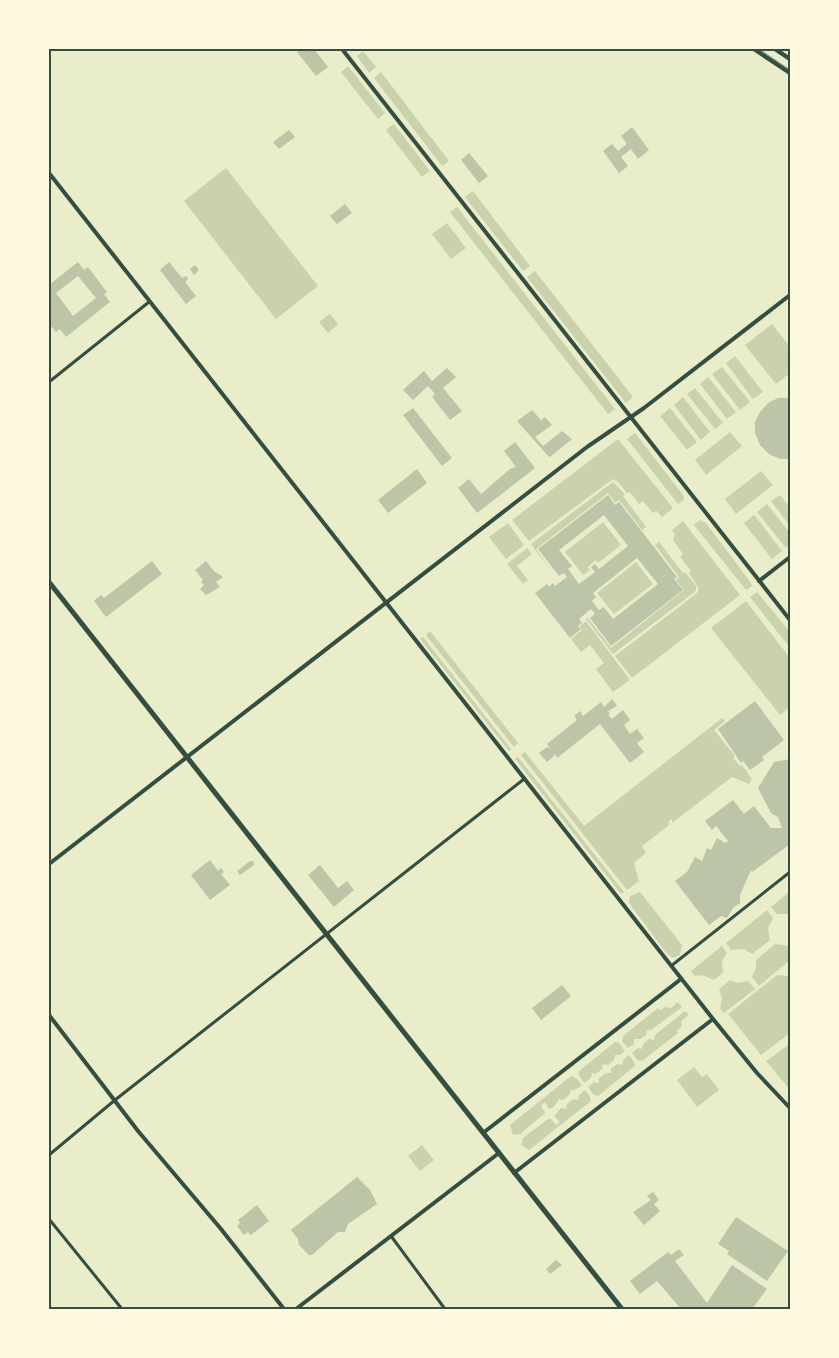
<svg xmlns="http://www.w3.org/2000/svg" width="839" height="1358" viewBox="0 0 839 1358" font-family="'Source Sans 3',sans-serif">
	<rect width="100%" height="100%" fill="#e9edc9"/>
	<path fill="#cad2ad" d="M363,51L376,67L369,73L357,56Z
		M348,66L385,113L378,119L341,72Z
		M381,72L449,161L442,166L374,78Z
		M394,124L430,171L422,177L386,130Z
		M226,168L318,286L276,319L184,201Z
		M473,191L530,266L523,271L465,197Z
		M457,207L615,409L608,414L450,212Z
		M447,223L466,248L451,259L432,234Z
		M535,271L633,397L626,403L527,277Z
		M330,314L338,324L328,333L319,322Z
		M772,324L790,347V373L776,384L745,345Z
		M735,356L763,392L753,399L726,363Z
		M722,367L750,402L740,410L712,374Z
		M708,377L736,412L727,419L700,384Z
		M695,388L723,423L715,429L687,394Z
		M683,397L710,432L701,440L674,405Z
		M670,408L697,442L687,450L660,416Z
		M730,432L742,446L706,475L695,460Z
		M635,433L683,495L684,500L678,504L627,439Z
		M618,439L673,508L662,517L657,511L653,513L643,501L639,504L630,492L627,493L618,482L613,479L529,541L512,520Z
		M761,471L773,485L736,514L725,499Z
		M613,482L625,494L623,496L646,527L642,530L619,500L615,503L608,493L536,549L555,576L531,544Z
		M780,495L790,508V526L771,501Z
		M767,504L790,533V545L786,548L757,512Z
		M754,515L782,551L772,559L744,523Z
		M700,520L706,523L751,583L752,586L746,590L694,525Z
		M683,521L740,595L632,678L615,656L697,593L699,589L689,573L691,571L680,557L683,554L673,540L675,535L672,530Z
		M603,522L621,545L598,563L596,560L588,567L590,570L583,575L565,552Z
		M508,523L524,545L506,559L489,537Z
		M659,542L683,573L685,572L696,586V591L613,654L586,619L588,618L611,648L684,590L676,580L679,577L655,545Z
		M527,548L532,554L517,566L528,580L523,584L507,564Z
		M636,562L653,584L614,614L597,593Z
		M757,592L790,632V648L750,597Z
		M746,601L790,658V707L780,715L711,628Z
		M586,621L630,680L613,692L596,669L604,663L590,645L581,652L571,639L582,630L580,626Z
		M430,631L518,743L514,747L426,635Z
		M423,637L511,749L509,751L420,639Z
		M722,718L725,721L714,730L735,756L733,758L740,766L742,765L752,779L749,784L732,777L672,823V819L669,821L668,826L642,846L646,853L634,863L639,881L627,890L521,755L525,752L584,826Z
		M518,757L624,892L621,894L515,759Z
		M790,891V914H777L771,907Z
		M640,892L682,945L680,955L673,958L667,954L629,903L630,896Z
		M767,910L773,918L768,928L770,940L752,954L744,949L731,950L726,943Z
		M775,944L790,946V960L759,986L752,977L756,968V960Z
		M722,946L727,953L722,961L723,973L714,980L702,975L695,976L691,971Z
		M777,975L790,976V1033L761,1055L728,1014Z
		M730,980L737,983L748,981L755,989L724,1013L720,1008L722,998L719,989Z
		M678,1002L682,1007L651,1030H647L646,1035L640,1039H634V1044L628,1048L622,1041L623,1036L658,1008L660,1010L665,1007L671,1008Z
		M685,1011L689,1015L681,1021L682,1026L677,1031L678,1033L642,1061L637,1060L632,1053L638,1048L642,1049L643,1044L649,1039L654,1040L655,1035Z
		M615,1042L619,1043L625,1051L620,1055H615L614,1060L608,1065L603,1064L602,1069L596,1074L592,1073L591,1078L584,1083L579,1075V1071Z
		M790,1044V1090L766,1061Z
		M629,1055L634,1062L635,1066L598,1096L593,1094L588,1087L594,1082L599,1083V1078L606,1073H611V1069L617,1064L622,1065L623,1060Z
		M694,1067L702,1077L707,1074L719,1090L697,1107L677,1080Z
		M571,1076L576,1078L582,1085L575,1090H571L570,1094L563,1100L559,1099C555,1104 556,1107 549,1109L545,1102L541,1106L545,1112L544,1114L520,1134L513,1135L510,1125Z
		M585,1090L590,1097L591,1101L529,1150L521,1145L523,1138L548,1119H551L556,1125L560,1122L554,1116L561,1108L566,1109L567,1104L573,1099L578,1100L579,1095Z
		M422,1145L434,1160L420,1171L408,1156Z"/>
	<path fill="#bcc5a7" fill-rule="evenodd" d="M302,49H314L328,67L316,76L297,52Z
		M632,127L649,150L638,159L631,149L621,157L628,166L619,173L603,151L612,144L618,151L627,144L621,136Z
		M289,130L295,137L279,149L273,142Z
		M469,153L488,176L479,183L461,160Z
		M345,204L352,213L337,224L330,216Z
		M78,262L84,270L88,267L107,292L104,294L110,302L66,337L60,329L56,332L49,324V285ZM78,276L96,298L73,316L56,293Z
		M169,262L182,278L186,276L188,279L185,282L196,296L186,304L160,270Z
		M195,265L199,270L194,275L190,269Z
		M447,368L456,377L443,388L462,411L450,420L432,397L435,394L428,386L413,400L403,390L424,371L432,381Z
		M778,398H790V459H780L769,454L760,445L755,433V422L760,412L768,403Z
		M413,408L452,458L442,466L403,415Z
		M532,410L541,420L545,417L552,425L535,437L543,446L562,431L572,439L551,456L549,457L517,421Z
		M515,442L535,468L477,513L458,488L469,479L481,494L510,469L516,467L504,451Z
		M417,469L427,483L388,513L378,500Z
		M608,495L615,505L619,502L647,538L677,577L674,579L683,590L611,646L590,618L595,614L591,609L579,619L582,623L578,626L581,629L570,638L535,593L547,584L549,587L553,583L555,586L567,577L564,573L559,576L538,549ZM604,515L628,546L599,569L595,564L591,567L595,572L579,584L568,569L572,566L559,550ZM637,558L658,584L613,619L604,607L599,610L592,601L596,597L593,593Z
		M152,561L162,574L106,617L94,601L101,595L104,598Z
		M206,561L214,571L223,577L216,582L220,587L206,595L200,589L204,585L201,582L203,580L195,570Z
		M612,699L617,706L608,711L610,714L608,715L612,719L623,710L630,720L624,725L630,734L637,729L644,738L637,743L644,752L630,763L600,724L557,758L554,753V756L547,762L539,753L547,747L550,748L547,744L577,720L574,716L580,711L583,716L601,702L604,707Z
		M755,701L784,740L762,757L764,760L750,770L743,761L741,763L718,729Z
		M790,759V844L752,872L751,870L740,895V903L733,908L727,918L721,916L709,925L675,881L687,872L695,857L702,861L707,848L711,850L717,838L725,843L728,841L716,826L712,830L705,821L733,800L744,814L754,806L771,828H782L778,817L771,813L758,788L774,762Z
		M210,860L218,871L221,868L224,872L221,874L230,885L210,900L191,875Z
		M250,861H254V865L240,875L237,871Z
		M320,865L338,888L347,881L354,890L334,907L308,875Z
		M562,985L571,996L541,1020L532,1008Z
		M357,1177L370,1190L377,1204L348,1224L345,1232H338L312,1255H309L299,1245L298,1239L291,1230Z
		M653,1192L659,1200L654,1204L660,1211L644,1225L633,1212L651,1200L647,1196Z
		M257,1205L269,1221L251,1235L248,1232L244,1235L237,1226L240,1223L238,1220Z
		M736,1217L788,1251L767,1281L727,1254L729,1251L718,1244Z
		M679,1249L684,1255L675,1261L707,1303L732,1265L767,1289L752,1309H681L657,1281L640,1294L630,1281L668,1252L671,1255Z
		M556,1260L562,1265L550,1274L546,1269Z"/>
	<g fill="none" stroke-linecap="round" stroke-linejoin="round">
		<path stroke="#344e41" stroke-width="3" d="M49,382L149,302
			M671,966L790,872
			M49,1155L115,1100L524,779
			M49,1219L122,1309
			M391,1236L445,1309"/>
		<path stroke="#344e41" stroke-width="4" d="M342,49L790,620
			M49,173L713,1019L757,1073L790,1108
			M759,581L790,557
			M49,864L587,447L644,408L790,295
			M49,1015L138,1131L221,1229L284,1309
			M483,1133L681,979
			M514,1173L713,1019
			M296,1309L499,1153"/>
		<path stroke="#344e41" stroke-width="4.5" d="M754,49L790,73
			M775,49L790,59"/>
		<path stroke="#344e41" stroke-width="5" d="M49,582L622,1309"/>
		<path stroke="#7c8e77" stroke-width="1" d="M759,49L790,70"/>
	</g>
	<rect width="839" height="1358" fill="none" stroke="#fefae0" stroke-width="100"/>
	<rect x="50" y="50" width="739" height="1258" fill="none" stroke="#344e41" stroke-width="2"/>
</svg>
